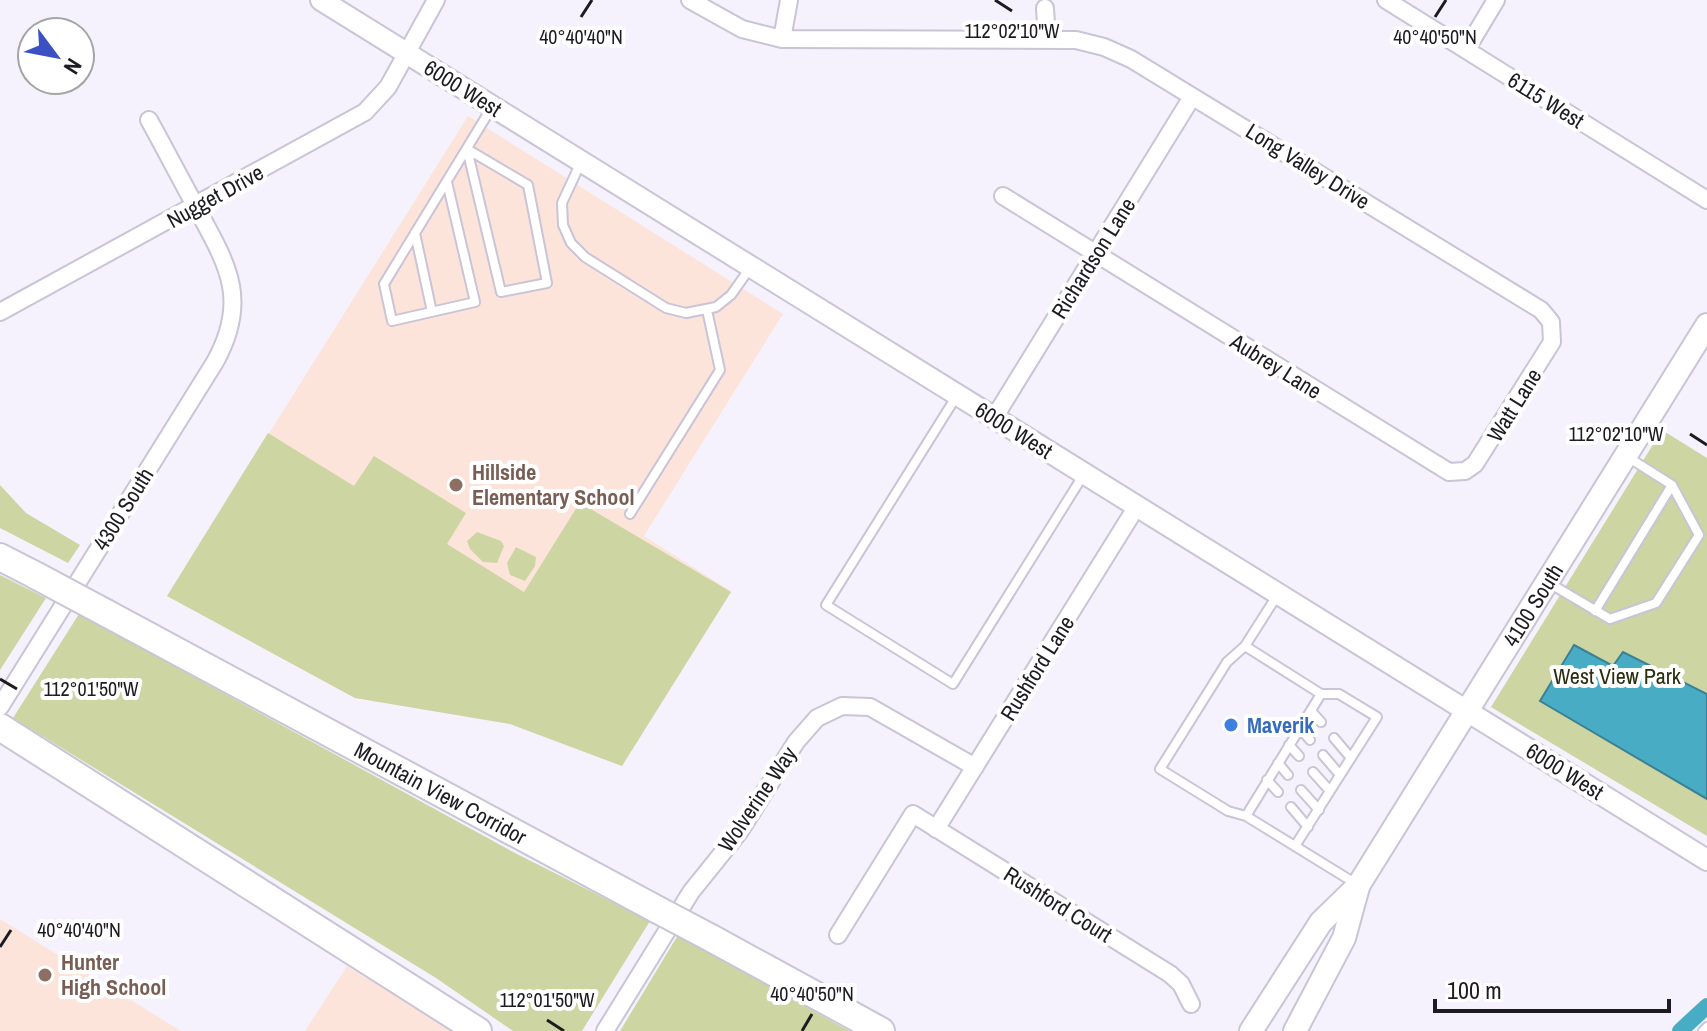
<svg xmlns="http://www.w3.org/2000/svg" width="1707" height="1031" viewBox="0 0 1707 1031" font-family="'Archivo Narrow',sans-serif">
	<rect width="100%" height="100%" fill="#f5f2fd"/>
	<path fill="#fde4db" d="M468,116L783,314L644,536L731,591L622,766L510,724L355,698L167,596Z
		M0,919L181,1031H0Z
		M347,966L452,1031H305Z"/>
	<path fill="#cdd5a2" d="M1662,430L1707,458V836L1491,707Z
		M268,433L354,486L374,456L466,513L447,544L524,592L577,507L582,510L584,505L731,592L622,766L510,724L355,698L167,596Z
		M0,485L26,513L80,545L68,563L0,528Z
		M477,532L501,541L504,546L497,563L483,562L470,549L467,541Z
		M516,547L536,557L535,566L525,581L510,575L507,563Z
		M0,575L46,598L0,670Z
		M79,614L515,853L650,921L582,1031H513L436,978L13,718Z
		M678,935L849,1031H620Z"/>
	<path fill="#48adc4" stroke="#3b8193" stroke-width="2" d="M1574,645L1613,666L1623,652L1707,694V799L1540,701Z"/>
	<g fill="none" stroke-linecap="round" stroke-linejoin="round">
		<path stroke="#48adc4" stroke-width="16" d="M1680,1031L1707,1006"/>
		<defs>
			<path id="service" d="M467,149L528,185L547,283L501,292Z
				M581,162L562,203L563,225L571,243L585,257L666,308L686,313L716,307L731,295L750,268
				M447,182L475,302L392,321L384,284L492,107
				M415,233L432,312
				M956,397L826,605L953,684L1084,474
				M630,514L720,370L707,310
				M1549,583L1610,619L1656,603L1699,535L1672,485L1626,456
				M1278,594L1245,646L1227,662L1160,769L1228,811L1246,816L1358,885
				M1595,611L1672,485
				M1245,646L1321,694H1339L1377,717L1295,846
				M1311,711L1321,722
				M1300,728L1310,740
				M1334,738L1351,758
				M1289,745L1299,756
				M1323,755L1340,775
				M1278,763L1288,775
				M1313,772L1330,791
				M1267,780L1278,792
				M1301,790L1319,810
				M1291,807L1308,827
				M1246,816L1321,694
				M1703,1031L1707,1027"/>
			<path id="minor" d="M690,0L742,29L782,39L1076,40L1104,47L1131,59L1541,310L1551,322L1552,342L1475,464L1465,471L1449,472L1003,196
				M1386,0L1707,200
				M1045,8L1047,40
				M782,39L789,0
				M1466,50L1496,0
				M0,312L365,112L388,87L436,0
				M994,418L1192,97
				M0,707L215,362C250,299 227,264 196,207C180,178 165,149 149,120
				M936,829L1137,506
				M838,935L913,814L1170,974L1181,984L1191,1004
				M605,1031L691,892L740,831L796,742L817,718L842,706L870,707L975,767"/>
			<path id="tertiary" d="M321,0L1707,860"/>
			<g id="secondary">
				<path id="s1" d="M1251,1031L1321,922L1358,886L1707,325"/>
				<path d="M1295,1031L1344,938L1358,887"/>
			</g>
			<g id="trunk">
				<path d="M0,557L35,575"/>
				<path id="s2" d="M106,613L658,910"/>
				<path d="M0,727L478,1031"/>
				<path d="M711,938L881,1031"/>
			</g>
		</defs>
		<use href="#service" stroke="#c9c4d6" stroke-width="12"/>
		<use href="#minor" stroke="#c9c4d6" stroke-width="20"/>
		<use href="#tertiary" stroke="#c9c4d6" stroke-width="24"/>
		<use href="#secondary" stroke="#c9c4d6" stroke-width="26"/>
		<use href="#trunk" stroke="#c9c4d6" stroke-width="30"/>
		<use href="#service" stroke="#fff" stroke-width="8"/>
		<use href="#minor" stroke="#fff" stroke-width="16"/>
		<use href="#tertiary" stroke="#fff" stroke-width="20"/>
		<use href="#secondary" stroke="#fff" stroke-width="22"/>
		<use href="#trunk" stroke="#fff" stroke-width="26"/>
		<defs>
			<path id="trunk-bridge" d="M35,575L106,613
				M658,910L711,938"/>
		</defs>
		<use href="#trunk-bridge" stroke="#c9c4d6" stroke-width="30" stroke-linecap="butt"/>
		<use href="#trunk-bridge" stroke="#fff" stroke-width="26"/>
	</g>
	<path fill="none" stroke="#1d1b21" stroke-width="3" d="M995,0L1012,11M581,17L592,0M1435,17L1446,0M1690,434L1707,445M0,679L17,689M0,947L11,930M547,1020L564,1031M802,1031L812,1014"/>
	<g fill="#8d6e63" stroke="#fff" stroke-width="3">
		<circle cx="456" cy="485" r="8"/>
		<circle cx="45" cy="975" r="8"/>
	</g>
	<circle fill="#3f7fe0" stroke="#fff" stroke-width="3" cx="1231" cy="725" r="8"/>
	<g text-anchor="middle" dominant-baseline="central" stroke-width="8" stroke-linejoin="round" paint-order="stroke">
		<g font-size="22" fill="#1d1b21" stroke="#fff">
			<text transform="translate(463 88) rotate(32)">6000 West</text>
			<text transform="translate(1546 100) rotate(32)">6115 West</text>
			<text transform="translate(1308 166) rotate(32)">Long Valley Drive</text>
			<text transform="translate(215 196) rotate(-29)">Nugget Drive</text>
			<text transform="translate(1093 258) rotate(-58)">Richardson Lane</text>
			<text transform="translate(1276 366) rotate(32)">Aubrey Lane</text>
			<text transform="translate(1514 405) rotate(-58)">Watt Lane</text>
			<text transform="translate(1014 430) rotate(32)">6000 West</text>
			<text transform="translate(123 509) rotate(-58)">4300 South</text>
			<text stroke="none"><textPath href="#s1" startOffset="512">4100 South</textPath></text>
			<text transform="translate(1037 668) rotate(-58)">Rushford Lane</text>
			<text transform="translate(1565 771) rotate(32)">6000 West</text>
			<text stroke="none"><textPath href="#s2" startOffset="380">Mountain View Corridor</textPath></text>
			<text transform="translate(757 799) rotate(-56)">Wolverine Way</text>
			<text transform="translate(1058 904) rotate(32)">Rushford Court</text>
		</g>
		<g font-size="22" font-weight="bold" fill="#785e54" stroke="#fff" text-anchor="start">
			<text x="472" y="472">Hillside<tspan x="472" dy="25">Elementary School</tspan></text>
			<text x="61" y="962">Hunter<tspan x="61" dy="25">High School</tspan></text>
		</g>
		<g font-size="22" fill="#2a2e0d" stroke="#fff">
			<text x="1617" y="676">West View Park</text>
		</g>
		<g font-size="22" font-weight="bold" fill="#366cbe" stroke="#fff" text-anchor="start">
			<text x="1247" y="725">Maverik</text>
		</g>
	</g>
	<g font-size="20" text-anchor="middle" fill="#1d1b21" stroke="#fff" stroke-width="8" stroke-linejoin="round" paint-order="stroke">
		<text x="1012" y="38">112°02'10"W</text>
		<text x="581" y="44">40°40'40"N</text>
		<text x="1435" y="44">40°40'50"N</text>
		<text x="1616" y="441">112°02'10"W</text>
		<text x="91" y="696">112°01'50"W</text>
		<text x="79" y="937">40°40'40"N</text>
		<text x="812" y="1001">40°40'50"N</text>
		<text x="547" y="1007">112°01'50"W</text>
	</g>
	<g transform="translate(56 56) rotate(122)"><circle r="38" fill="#ffffff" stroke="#a5a4a6" stroke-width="2"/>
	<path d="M0-6L14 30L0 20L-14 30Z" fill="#3b50c2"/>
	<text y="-12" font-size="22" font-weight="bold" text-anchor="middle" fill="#1d1b21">N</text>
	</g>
	<path d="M1435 999v12h234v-12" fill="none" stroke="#1d1b21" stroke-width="4"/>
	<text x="1447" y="999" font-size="24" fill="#1d1b21" stroke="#ffffff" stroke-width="6" paint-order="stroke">100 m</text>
</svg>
